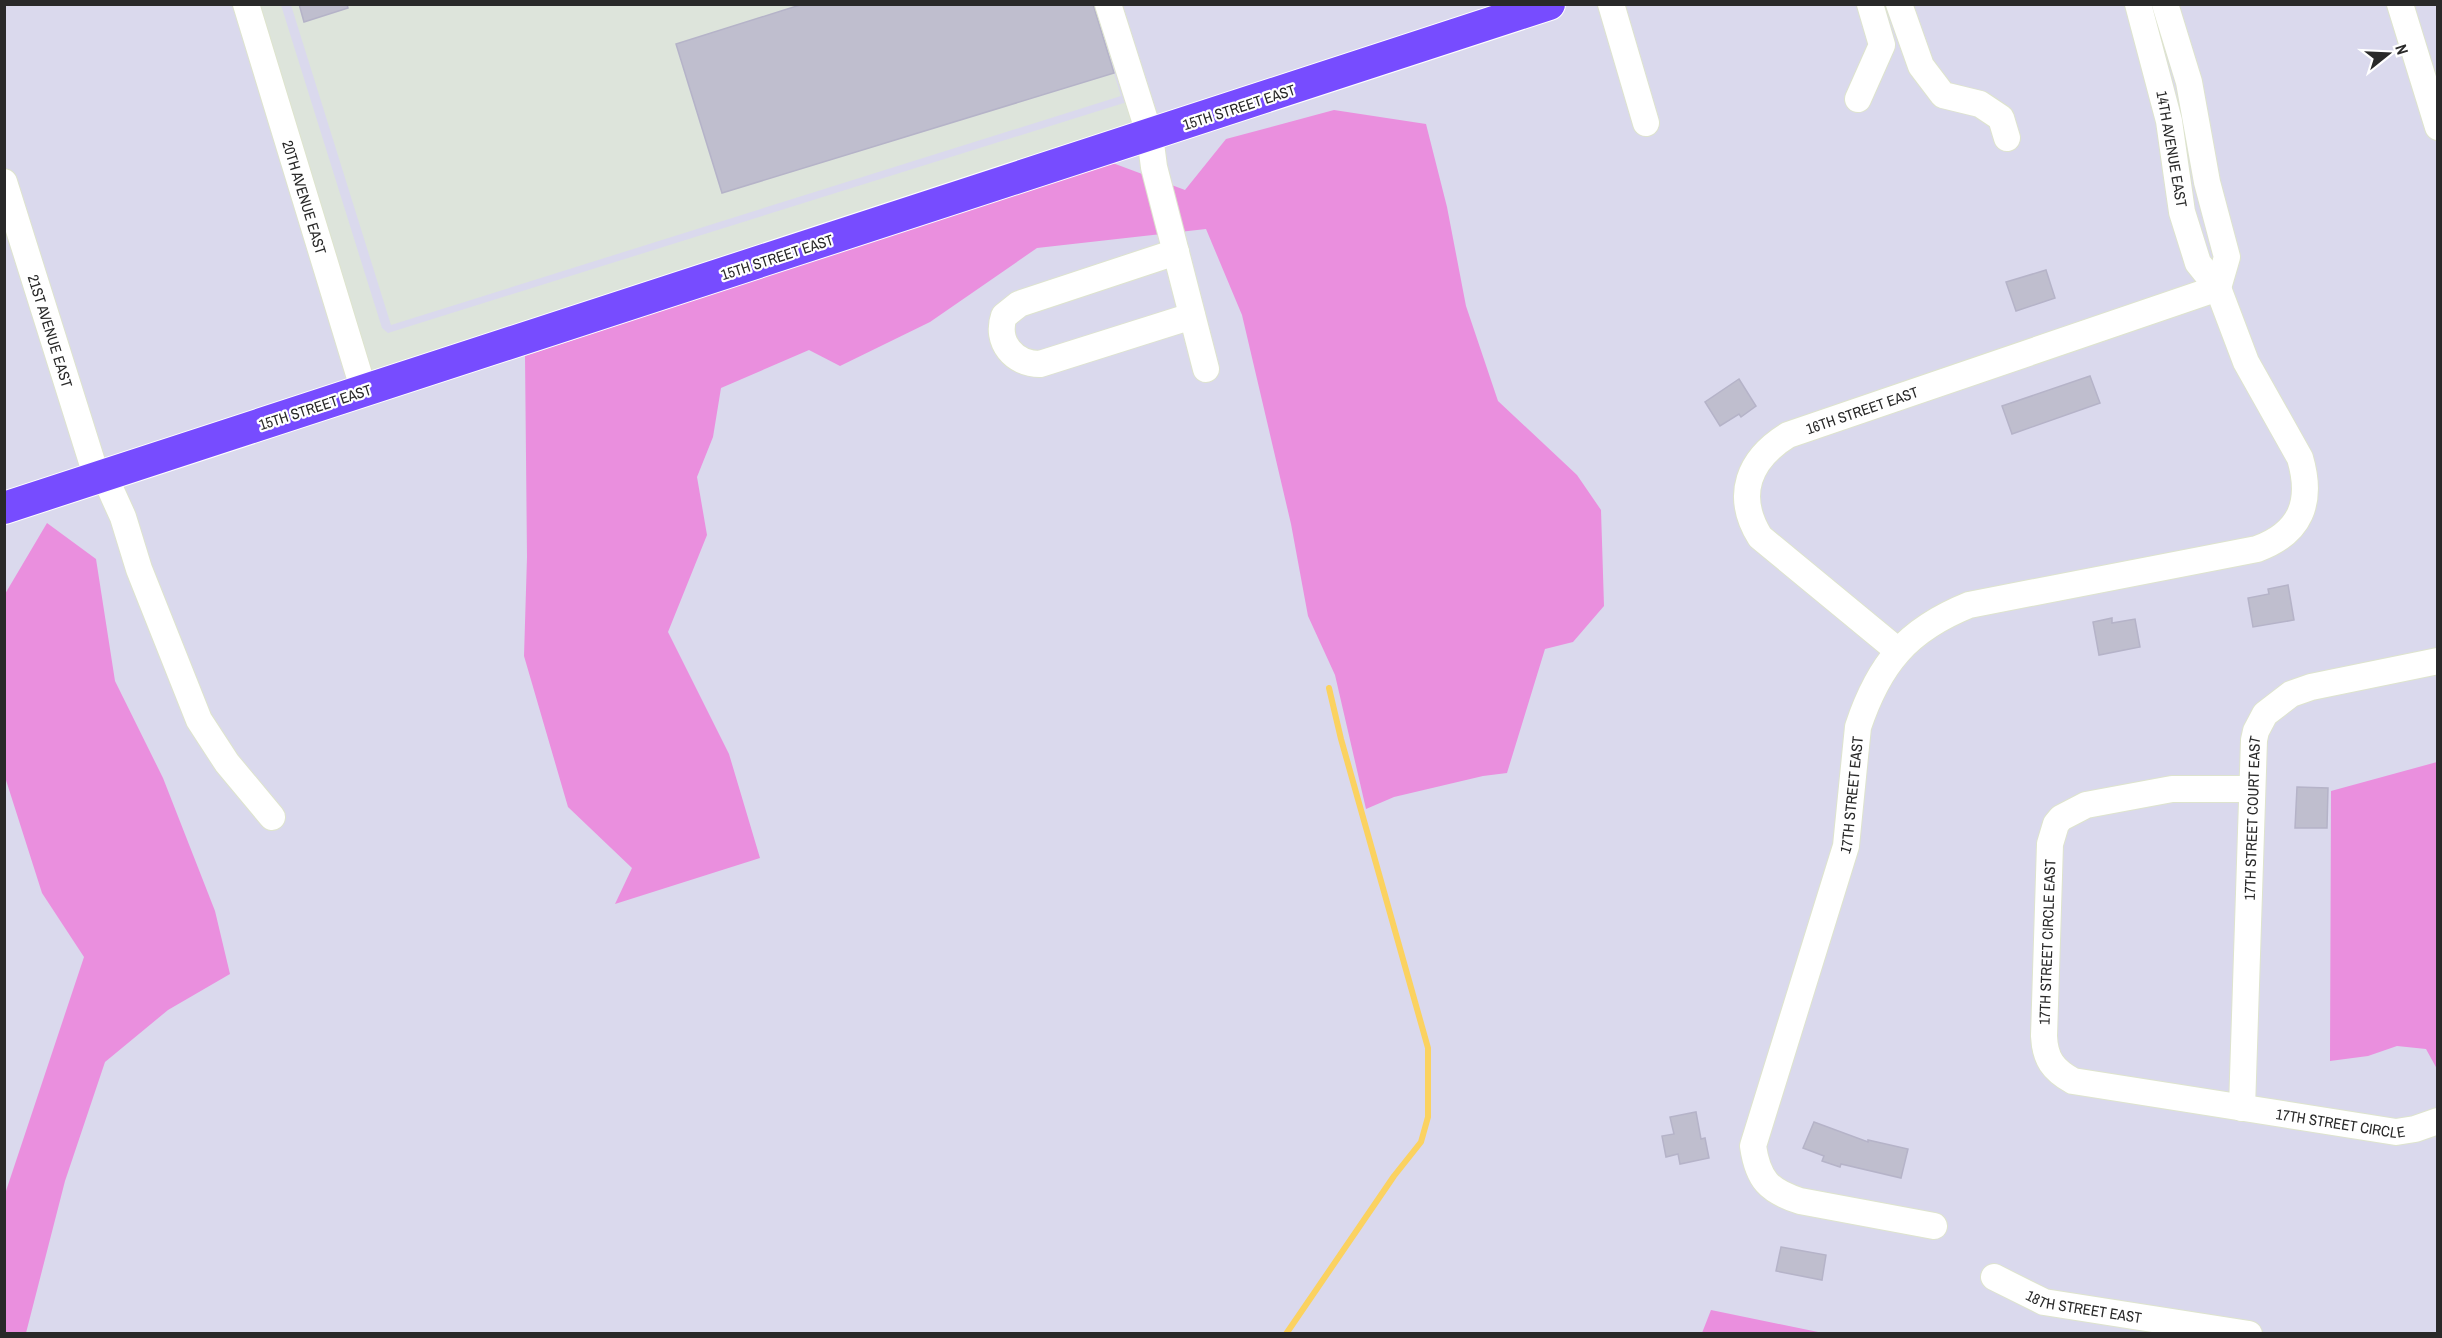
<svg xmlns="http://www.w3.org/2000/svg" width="2442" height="1338" viewBox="0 0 2442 1338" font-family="'Archivo Narrow',sans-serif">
	<rect width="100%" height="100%" fill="#dad9ed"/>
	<path fill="#dde4db" d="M258,5H281L382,328L388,333L1127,102L1136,130L372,378Z
		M291,5H1093L1121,96L391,325Z"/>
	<path fill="#ea8fde" d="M1334,110L1426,124L1447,207L1466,306L1498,401L1577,475L1601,510L1604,606L1573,642L1545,649L1507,773L1483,776L1394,797L1366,809L1335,675L1308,616L1291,524L1242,315L1206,229L1037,248L930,322L840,366L809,350L721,388L713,437L697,477L707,535L668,632L729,754L760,858L615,904L632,868L568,807L524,656L527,557L525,356L1110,162L1185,190L1226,139Z
		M47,523L96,559L115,681L163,778L215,911L230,974L168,1010L105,1062L65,1181L26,1333H5V1194L84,957L42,893L5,777V594Z
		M2437,762V1069L2426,1049L2397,1046L2368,1056L2330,1061L2331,791Z
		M1711,1310L1823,1333H1702Z"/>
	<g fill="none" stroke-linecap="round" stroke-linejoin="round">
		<path stroke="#fbd260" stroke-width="6" d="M1286,1334L1394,1176L1421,1142L1428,1117V1048L1341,739L1329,688"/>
	</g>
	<path fill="#bfbece" stroke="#b5b3c8" stroke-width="1.5" d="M299,4H347L348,8L304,22Z
		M803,4H1093L1114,73L722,193L676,44Z
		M2046,270L2055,298L2016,311L2006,282Z
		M2090,376L2100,403L2012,434L2002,406Z
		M1739,379L1756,406L1741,417L1739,414L1720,426L1705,402Z
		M2288,585L2294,620L2253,627L2248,598L2269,594L2268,589Z
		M2112,618V623L2135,619L2140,647L2099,655L2093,622Z
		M2297,787L2328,788L2327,828H2295Z
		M1696,1112L1701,1139L1705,1138L1709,1158L1680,1164L1678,1154L1666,1157L1662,1136L1674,1134L1670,1117Z
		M1814,1122L1868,1142V1140L1908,1149L1901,1178L1841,1164L1840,1167L1822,1161L1824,1156L1803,1148Z
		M1781,1247L1826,1255L1822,1280L1776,1271Z"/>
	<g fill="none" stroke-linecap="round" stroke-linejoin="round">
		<defs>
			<g id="minor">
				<path id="s1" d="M246,4L364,391"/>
				<path d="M1108,4L1150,136L1154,167L1206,369"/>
				<path d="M1611,4L1646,123"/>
				<path d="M1899,4L1921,66L1943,95L1980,104L2001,118L2007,138"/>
				<path d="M2165,4L2189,82L2207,182L2227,257L2218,288"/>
				<path d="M2400,4L2438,127"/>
				<path d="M1858,99L1882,45L1870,4"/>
				<path id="s2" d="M4,182L97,478"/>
				<path d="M1176,252L1019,304L1004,316C995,342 1014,364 1040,364L1192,316"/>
				<path d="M104,475L123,517L139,569L199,720L227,763L272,817"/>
				<path id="s3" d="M1897,650L1760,537C1734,495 1749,459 1788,435L2218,288"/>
				<path id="s4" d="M2252,789H2172L2086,805L2061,818L2056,824L2050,844L2044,1036C2045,1059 2053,1070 2073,1081L2396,1132L2415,1129L2438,1121"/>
				<path id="s5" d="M2242,1108L2254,740L2256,731L2265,714L2291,694L2311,687L2438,661"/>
				<path id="s6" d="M1934,1226L1800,1201C1769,1191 1758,1180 1753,1146L1846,846L1858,727C1879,664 1907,630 1969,605L2257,549C2301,533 2313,502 2300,458L2246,362L2218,288L2198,263L2182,212L2169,121L2138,4"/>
				<path id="s7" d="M1994,1277L2044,1302L2249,1334"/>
			</g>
			<path id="major" d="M4,508L1549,4"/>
		</defs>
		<use href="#minor" stroke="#dee4ce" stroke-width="28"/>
		<use href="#major" stroke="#fff" stroke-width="34"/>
		<use href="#minor" stroke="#fff" stroke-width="26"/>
		<use href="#major" stroke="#774cff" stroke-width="32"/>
	</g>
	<g text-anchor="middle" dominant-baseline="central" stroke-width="4.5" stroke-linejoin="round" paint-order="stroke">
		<g font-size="15" fill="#292929" stroke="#fff">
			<text transform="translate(1239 107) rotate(-18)">15TH STREET EAST</text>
			<text transform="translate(2172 149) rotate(80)">14TH AVENUE EAST</text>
			<text stroke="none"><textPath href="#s1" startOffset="202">20TH AVENUE EAST</textPath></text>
			<text transform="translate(777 257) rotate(-18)">15TH STREET EAST</text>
			<text stroke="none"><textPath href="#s2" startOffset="156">21ST AVENUE EAST</textPath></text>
			<text transform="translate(315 407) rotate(-18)">15TH STREET EAST</text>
			<text stroke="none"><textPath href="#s3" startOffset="376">16TH STREET EAST</textPath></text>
			<text stroke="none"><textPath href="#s6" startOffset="580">17TH STREET EAST</textPath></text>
			<text stroke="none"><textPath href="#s5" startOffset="290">17TH STREET COURT EAST</textPath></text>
			<text transform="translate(2047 942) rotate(-88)">17TH STREET CIRCLE EAST</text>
			<text stroke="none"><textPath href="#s4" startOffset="744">17TH STREET CIRCLE</textPath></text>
			<text stroke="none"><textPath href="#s7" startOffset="96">18TH STREET EAST</textPath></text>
		</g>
	</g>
	<rect width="2442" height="1338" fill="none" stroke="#292929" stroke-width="12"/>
	<g transform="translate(2388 54) rotate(72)" stroke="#ffffff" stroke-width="4.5" paint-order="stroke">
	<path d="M0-4.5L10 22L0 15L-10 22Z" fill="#292929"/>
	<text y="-9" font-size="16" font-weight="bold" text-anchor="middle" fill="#292929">N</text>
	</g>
</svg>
